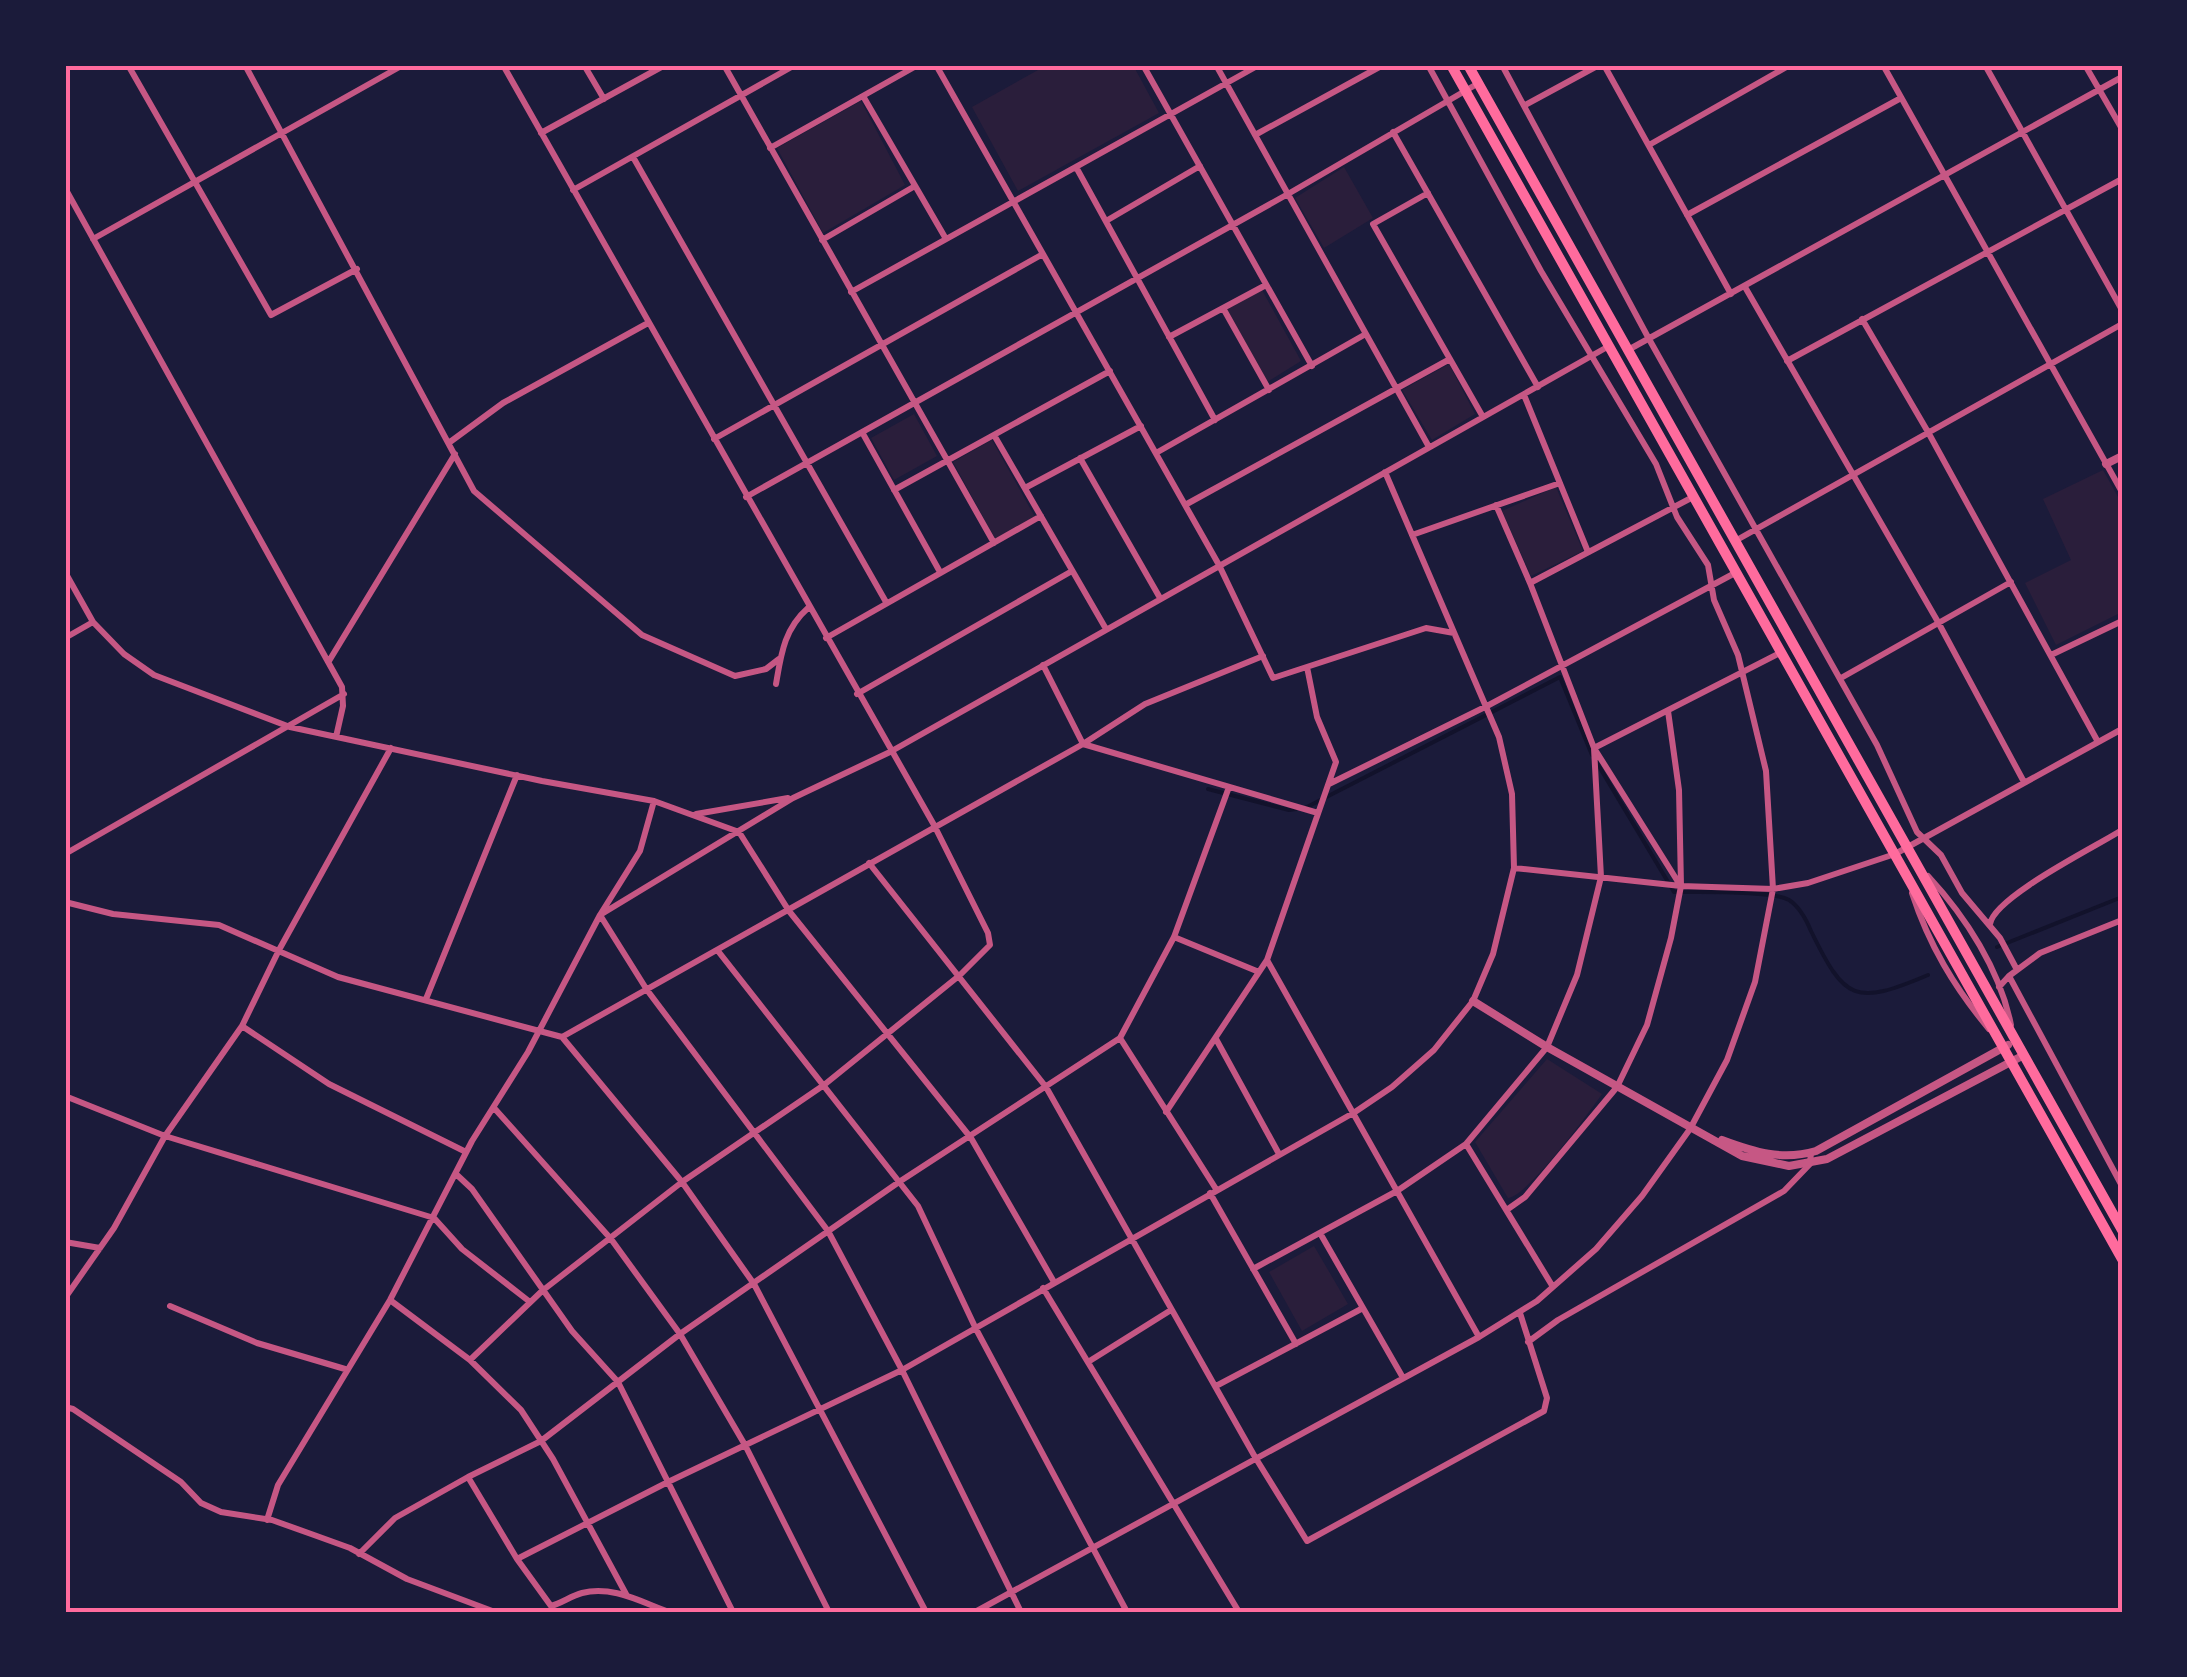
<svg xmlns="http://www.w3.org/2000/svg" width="2187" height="1677" viewBox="0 0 2187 1677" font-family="Merriweather,serif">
	<rect width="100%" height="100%" fill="#1b1b3a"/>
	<path fill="#2a1e3b" d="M1047,65H1133L1159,113L1018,191L972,107Z
		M861,101L905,185L823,233L777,148Z
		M1344,167L1373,218L1324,248L1295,198Z
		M1262,290L1301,361L1267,382L1226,309Z
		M1449,364L1475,414L1432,440L1402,390Z
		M914,414L937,456L894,480L871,438Z
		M992,440L1035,517L995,539L953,462Z
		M2103,470L2122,504V612L2056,645L2025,583L2071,560L2043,499Z
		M1556,487L1583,551L1531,576L1502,511Z
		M1547,1059L1602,1094C1588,1114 1528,1196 1508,1198L1475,1142Z
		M1314,1246L1348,1304L1302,1331L1269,1272Z"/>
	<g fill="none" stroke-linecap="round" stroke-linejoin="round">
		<path stroke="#12122b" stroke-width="4" d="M1597,763L1674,892C1698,892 1772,890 1789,900C1800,907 1806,919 1811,931C1845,1001 1855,1006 1928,975
			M1208,789L1289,810L1296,809
			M1305,808L1560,677L1592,755
			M1997,947L2122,897"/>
		<path stroke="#c65784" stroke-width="6" d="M128,65L271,315L357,269
			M245,65L474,491L642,635L735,676L766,669L779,659
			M584,65L604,99
			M724,65L994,543
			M936,65L1219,565L1273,678L1426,628L1454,633
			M1143,65L1312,366
			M1216,65L1429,447
			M1502,65L1649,339L1877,745L1917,832L1941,855L1962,893L2000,938L2016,968
			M1604,65L1731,294
			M1883,65L2122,492
			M1985,65L2122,310
			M2085,65L2122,129
			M863,96L946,239
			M1525,105L1599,65
			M1393,132L1538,387
			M541,133L665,65
			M1255,135L1383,65
			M1649,145L1790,65
			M770,148L918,65
			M633,157L886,602
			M1076,167L1215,420
			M65,188L342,687L343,706L336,737
			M573,190L795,65
			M1428,193L1373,224L1483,417
			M1687,215L1901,98
			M1106,221L1200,166
			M93,239L403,65
			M822,240L915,186
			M1745,287L1938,622L2024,782
			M851,292L1259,65
			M1223,308L1269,390
			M1862,319L1928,432L2098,742
			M1169,337L1266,285
			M1628,350L2122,77
			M1787,361L2122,179
			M1524,395L1588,552
			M862,432L940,572
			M994,435L1106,629
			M714,439L1043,254
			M450,442L503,403L648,323
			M1156,453L1364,335
			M1080,458L1160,598
			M1025,488L1141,426
			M894,490L1110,371
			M746,497L1288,194L1477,84
			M1185,505L1450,359
			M1496,505L1530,583L1594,748L1680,885
			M1412,535L1560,483
			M1735,541L2122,324
			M65,572L93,622L124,654L154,675L290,727L542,781L654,801L739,832L789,911L971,1138L1054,1282
			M1530,583L1693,497
			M65,638L93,622
			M826,638L1041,516
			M2051,655L2122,621
			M329,661L455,454
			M1043,665L1083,744L1318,813
			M1841,678L2011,582
			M776,684C781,655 784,629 808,608
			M857,694L1072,571
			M1594,748L1780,653
			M1329,784L1487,706L1735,573
			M696,814L788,798
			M65,854L344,694
			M869,863L1046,1087L1255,1457L1307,1541L1544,1411L1547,1398L1520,1313
			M1514,868L1681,886L1773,889L1808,883L1895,854L2122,729
			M1928,876C1966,917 2000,970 2011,1025
			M1912,893C1929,945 1954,987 1989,1029
			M65,902L113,914L219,925L338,977L562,1037L682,1182L754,1284L926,1612
			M1990,924C1994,897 2095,847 2122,830
			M1174,937L1259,972
			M718,951L918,1206L976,1329L1127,1612
			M1267,960L1479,1337
			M2009,976L2040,953L2122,920
			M1999,987L2009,976L2122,1186
			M426,999L517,775
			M242,1026L329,1084L466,1152
			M562,1037L1083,744L1145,704L1263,656
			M1120,1038L1216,1189
			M1216,1039L1279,1154
			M65,1096L165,1136L434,1218L462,1249L530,1302
			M495,1109L611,1239L680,1334L745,1445L829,1612
			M1166,1112L1267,960L1336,762L1317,717L1307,667
			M1466,1144L1553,1287
			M456,1174L472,1189L572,1331L618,1382L733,1612
			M1210,1193L1296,1344
			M1508,1209L1525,1197L1617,1087L1647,1025L1671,938L1681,886L1679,790L1668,711
			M1320,1233L1402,1376
			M65,1242L100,1248
			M1253,1269L1397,1191L1466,1144L1547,1047L1577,975L1601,877L1594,748
			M1043,1288L1239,1612
			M65,1298L114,1228L165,1136L242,1026L279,950L391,748
			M390,1300L470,1360L521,1410L553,1459L626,1594
			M170,1306L257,1343L345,1369
			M1528,1342L1558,1320L1784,1191L1810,1164L1811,1152
			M470,1360L542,1291L682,1182L824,1085L960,975L990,945L988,933L934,825L503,65
			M1088,1362L1171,1310
			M1216,1386L1363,1308
			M65,1407L73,1409L181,1482L201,1503L221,1512L272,1520L314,1535L350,1548L407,1579L495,1612
			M468,1477L517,1559L551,1606C562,1603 571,1596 582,1593C612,1585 641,1602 669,1612
			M267,1520L278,1485L390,1300L472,1141L528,1052L600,915L640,851L654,801
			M359,1554L395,1518L468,1477L541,1441L680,1334L899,1182L1120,1038L1174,937L1229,787
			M517,1559L668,1482L902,1370L1355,1112L1392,1087L1434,1050L1473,1001L1493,954L1514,868L1512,794L1499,737L1385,472
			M975,1612L1479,1337L1537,1301L1596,1249L1642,1196L1690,1129L1727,1060L1755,982L1773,889L1766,771L1738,655L1714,600L1708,565L1677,517L1656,464L1541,271L1428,65
			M1021,1612L902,1370L828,1231L647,990L600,915L793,798L890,752L1609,346"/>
		<path stroke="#c65784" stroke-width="8" d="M2106,464L2122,456
			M1473,1001L1547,1047L1742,1156L1789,1166L1827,1159L2024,1055
			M1722,1140C1754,1152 1782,1161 1816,1151L2008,1045"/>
		<path stroke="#ff6b9d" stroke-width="10" d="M1451,65L2122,1259
			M1468,65L2122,1230"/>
	</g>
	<rect width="2187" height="1677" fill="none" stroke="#1b1b3a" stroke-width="135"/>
	<rect x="68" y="68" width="2052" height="1542" fill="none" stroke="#ff6b9d" stroke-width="4"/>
</svg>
